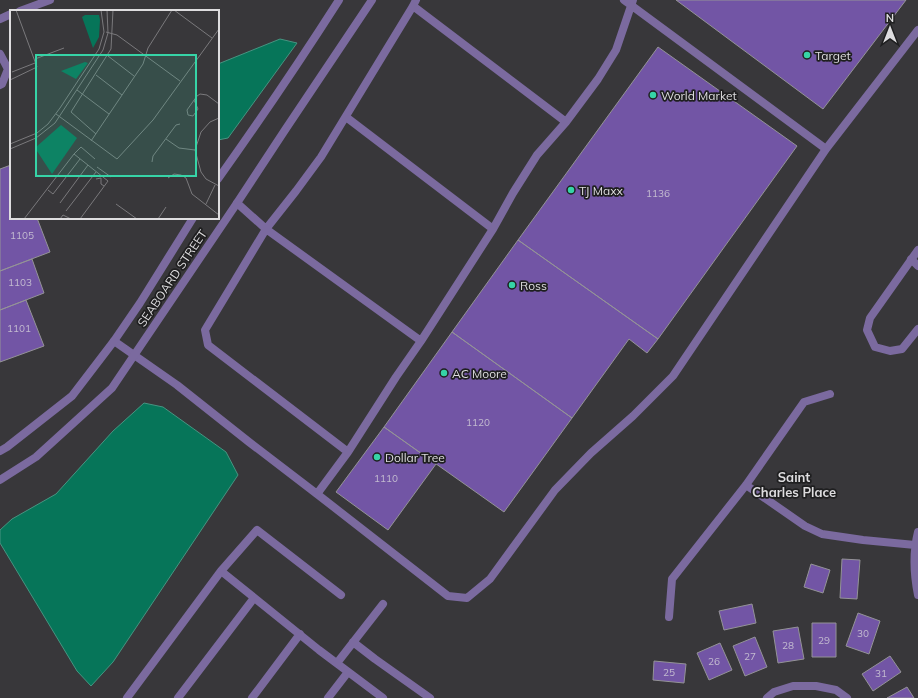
<svg xmlns="http://www.w3.org/2000/svg" width="918" height="698" viewBox="0 0 918 698" font-family="Mulish,sans-serif">
	<rect width="100%" height="100%" fill="#38373a"/>
	<path fill="#067559" stroke="#479481" d="M280,39L297,43L228,138L218,140V64Z
		M144,403L163,407L226,452L238,475L113,662L91,686L77,671L0,543V530L12,519L56,494L113,431Z"/>
	<path fill="#7255a5" stroke="#949397" d="M676,0H906L823,109Z
		M658,47L797,146L658,339L518,240Z
		M11,165V218H37L50,252L0,271V169Z
		M518,240L658,339L647,353L629,339L572,418L452,332Z
		M32,259L44,293L0,310V271Z
		M26,300L44,346L0,362V310Z
		M452,332L572,418L504,512L384,427Z
		M384,427L436,464L388,530L336,492Z
		M842,559L860,560L857,599L840,598Z
		M811,564L830,570L823,593L804,587Z
		M752,604L756,623L724,630L719,611Z
		M858,613L880,621L869,654L846,646Z
		M812,623H836V657H812Z
		M798,627L804,659L778,663L773,631Z
		M755,637L767,667L745,676L733,646Z
		M720,643L732,670L709,680L697,653Z
		M890,656L901,672L873,691L862,674Z
		M654,661L686,664L684,683L653,680Z
		M907,687L914,698H887Z"/>
	<g fill="none" stroke-linecap="round" stroke-linejoin="round">
		<path stroke="#7b6a9f" stroke-width="8" d="M624,0L826,149
			M413,6L566,122
			M20,11L50,0
			M0,19L11,14
			M0,54L8,69L2,84L0,85
			M346,117L493,229
			M237,203L266,229L421,341
			M114,341L177,385L249,442L317,494L448,596L467,598L490,579L555,490L591,453L633,416L673,376L826,149L918,30
			M348,452L208,345L205,330L266,229L296,191L321,157L413,6L416,0
			M317,494L348,452L396,377L421,341L493,229L513,193L537,155L566,122L598,79L616,50L633,0
			M341,595L257,530L221,571L319,650L383,698
			M353,642L375,659L430,698
			M337,663L383,604
			M127,698L221,571
			M178,698L254,598
			M252,698L300,634
			M328,698L348,672"/>
		<path stroke="#7b6a9f" stroke-width="8" d="M918,250L870,318L867,330L875,347L890,351L902,349L918,329
			M911,259L918,266
			M746,485L805,526L822,534L863,540L915,545
			M918,532C913,552 914,575 918,595
			M669,617L672,579L746,485L804,402L830,394
			M767,698L774,692L793,686H816L836,690L847,698"/>
		<path stroke="#7b6a9f" stroke-width="8" d="M218,179C260,120 300,61 339,0
			M0,451L7,447L72,396L114,341L140,303L193,218
			M0,480L36,457L112,388L237,203L285,130L372,0"/>
	</g>
	<g fill="#36d4a7" stroke="#1f1f20" stroke-width="1.5">
		<circle cx="807" cy="55" r="4"/>
		<circle cx="653" cy="95" r="4"/>
		<circle cx="571" cy="190" r="4"/>
		<circle cx="512" cy="285" r="4"/>
		<circle cx="444" cy="373" r="4"/>
		<circle cx="377" cy="457" r="4"/>
	</g>
	<g text-anchor="middle" dominant-baseline="central" stroke-width="3.5" stroke-linejoin="round" paint-order="stroke">
		<g font-size="10" fill="#c3bbd0">
			<text x="658" y="193">1136</text>
			<text x="22" y="235">1105</text>
			<text x="20" y="282">1103</text>
			<text x="19" y="328">1101</text>
			<text x="478" y="422">1120</text>
			<text x="386" y="478">1110</text>
			<text x="863" y="633">30</text>
			<text x="824" y="640">29</text>
			<text x="788" y="645">28</text>
			<text x="750" y="656">27</text>
			<text x="714" y="661">26</text>
			<text x="669" y="672">25</text>
			<text x="881" y="673">31</text>
		</g>
		<g font-size="12" fill="#dedddf" stroke="#1f1f20" text-anchor="start">
			<text x="815" y="55">Target</text>
			<text x="661" y="95">World Market</text>
			<text x="579" y="190">TJ Maxx</text>
			<text x="520" y="285">Ross</text>
			<text x="452" y="373">AC Moore</text>
			<text x="385" y="457">Dollar Tree</text>
		</g>
		<g font-size="12" fill="#dedddf" stroke="#1f1f20">
			<text transform="translate(172 278) rotate(-56)">SEABOARD STREET</text>
		</g>
		<g font-size="13" font-weight="bold" fill="#dedddf" stroke="#1f1f20">
			<text x="794" y="477">Saint<tspan x="794" dy="15">Charles Place</tspan></text>
		</g>
	</g>
	<g transform="translate(10 10)">
		<rect width="209" height="209" fill="#38373a"/>
		<path d="M75,5H89L90,10L89,27L83,38L72,7ZM75,52L78,53L66,69L51,61ZM51,115L67,128L42,164L25,138Z" fill="#067559"/>
		<path fill="none" stroke="#7a797c" stroke-width="1" d="M164,0L202,28M96,22L107,25L170,71M98,46L124,66M25,49L54,38M2,62L25,53M86,65L112,85M0,70L27,57L6,0M67,80L99,104M184,90L188,99L183,106L178,105L177,100L187,86L190,84L197,85L209,94M46,104L107,149L143,110L209,19M209,108L200,112L191,122L185,140L191,162L196,169L209,176M86,124L61,102L101,39L103,0M156,129L169,138L185,140M81,131L133,54L138,38L162,0M0,134L27,123L38,114L50,98L89,39L94,22L91,0M0,139L26,128L45,113L93,40L98,23L97,0M142,152L143,146L166,115L170,114M87,157L101,167M158,168L164,164L171,165L176,168L182,184L209,205M86,169L91,168V174L94,176M38,180L43,184L70,149M50,193L78,155M106,194L127,209M196,194L205,175M56,201L86,162M14,209L64,144M50,209L53,205L61,209M70,209L98,171L64,144L71,137L85,149M148,209L156,197"/>
		<path fill="#36d4a7" fill-opacity="0.15" stroke="#36d4a7" stroke-width="2" d="M26,45H186V166H26Z"/>
		<rect width="209" height="209" fill="none" stroke="#dedddf" stroke-width="2"/>
	</g>
	<g transform="translate(890 28)" stroke="#1f1f20" stroke-width="3" paint-order="stroke">
	<path d="M0-3L7 15L0 10L-7 15Z" fill="#dedddf"/>
	<text y="-6" font-size="11" font-weight="bold" text-anchor="middle" fill="#dedddf">N</text>
	</g>
</svg>
